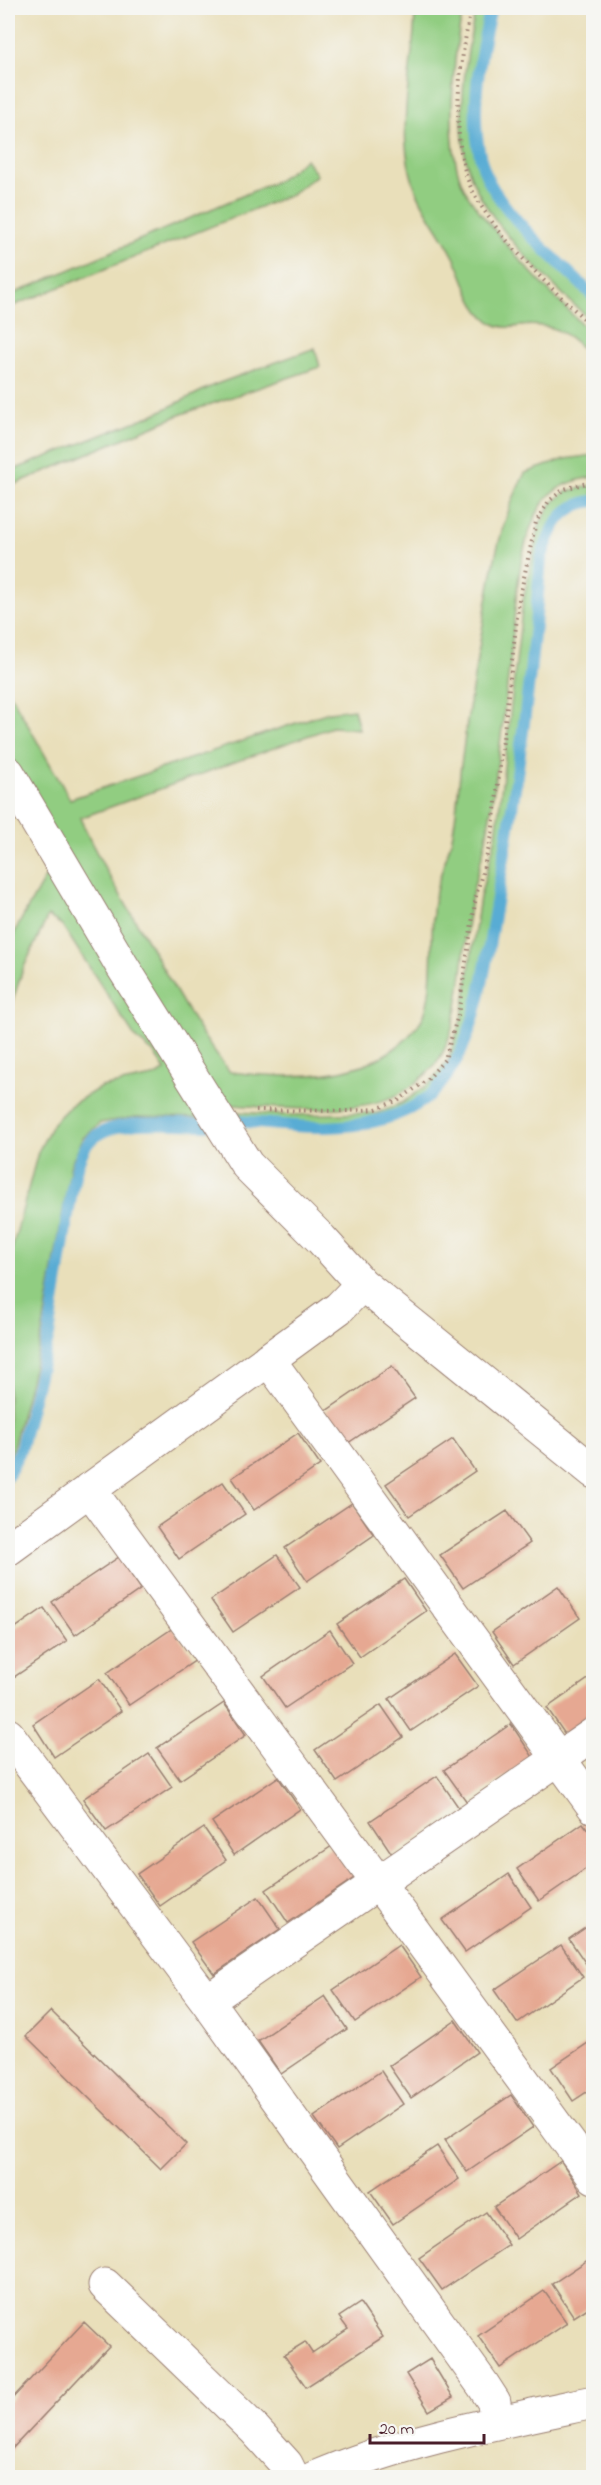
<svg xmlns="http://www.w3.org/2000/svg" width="601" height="2485" viewBox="0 0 601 2485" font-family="'Indie Flower',sans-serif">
	<rect width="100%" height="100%" fill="#f6f6f2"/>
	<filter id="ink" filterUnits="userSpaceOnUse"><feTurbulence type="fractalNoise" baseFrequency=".0167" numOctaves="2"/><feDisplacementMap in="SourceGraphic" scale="12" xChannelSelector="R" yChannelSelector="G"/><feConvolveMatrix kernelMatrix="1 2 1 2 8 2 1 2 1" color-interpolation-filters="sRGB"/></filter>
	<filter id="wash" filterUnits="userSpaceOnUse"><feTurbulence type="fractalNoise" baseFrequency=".008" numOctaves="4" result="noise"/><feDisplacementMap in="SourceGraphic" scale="24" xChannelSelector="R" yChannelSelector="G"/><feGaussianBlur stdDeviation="1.35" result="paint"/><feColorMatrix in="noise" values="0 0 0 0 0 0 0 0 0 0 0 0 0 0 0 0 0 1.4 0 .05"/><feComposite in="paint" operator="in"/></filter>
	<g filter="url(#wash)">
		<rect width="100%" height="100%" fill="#e9dfba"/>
		<path fill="#91cd81" stroke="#6e7656" stroke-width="1.5" d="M415,8H463C454,54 443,145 464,188C472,204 485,218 496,232C526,269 559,302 593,335V361C574,336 554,322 521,326C512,327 503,329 494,324C470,309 467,283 455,259C441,231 419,206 411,175C396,120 415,63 415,8Z
			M476,8H488C477,64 457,139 491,191C517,232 560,266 593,301V323C553,285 486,224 469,171C454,125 466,55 476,8Z
			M306,159L317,175L290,195L8,308V296L279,180Z
			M315,348L320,367L182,414L8,487V474L16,469L157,413L214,385Z
			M593,455V477C574,480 554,486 543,503C515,546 516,613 510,662C503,719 497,777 487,833C484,854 476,874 472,895C462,942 464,1020 439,1059C431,1071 418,1082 406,1090C359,1120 268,1106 214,1104L104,915L8,756V690L70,799L329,712L354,709L359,729L332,727L80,818C98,860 122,897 144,935C171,982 196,1031 230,1072C293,1080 384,1081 422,1019C435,997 430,931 434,902C437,879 447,859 452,837C457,814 458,788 461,765C467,719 474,675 482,630C491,575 499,522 525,473L565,459Z
			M593,485V498C572,500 558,512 548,531C533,562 537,600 533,634C521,727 508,820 492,912C484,955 479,1000 463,1041C455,1061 442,1083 425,1096C372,1137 292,1123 230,1117L237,1112L290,1115L377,1113L402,1103L430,1083L448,1061L462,1017L480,897L496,836L523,601L540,523L552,503L566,492Z
			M8,789L206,1118L136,1117L100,1123L83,1138L71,1164L42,1334L13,1448L8,1460V1264L38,1152L53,1123L71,1105L101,1087L153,1077L165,1071L155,1054L136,1039L62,925L48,916L23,969L8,1015V952L16,929L47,874Z"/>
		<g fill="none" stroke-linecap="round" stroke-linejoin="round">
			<path stroke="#59acd4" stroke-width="12" d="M491,8C478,61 463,142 494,190C520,231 560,262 594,297
				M239,1121C299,1127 371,1137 424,1100C443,1087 456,1063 465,1042C484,994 489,942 498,892C518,782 532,671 541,559C550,532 560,504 594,501
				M8,1475L20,1451L49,1335L72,1190C75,1174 79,1154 89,1142C110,1116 175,1125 206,1125"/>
		</g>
		<g id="blocks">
			<path fill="#e6a892" d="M392,1366L415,1398L348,1443L326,1411Z
				M298,1433L320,1465L254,1510L232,1478Z
				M453,1439L475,1471L409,1516L386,1484Z
				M223,1482L245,1514L179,1559L157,1527Z
				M352,1503L374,1535L307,1581L285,1548Z
				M507,1511L530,1543L463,1588L440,1555Z
				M277,1555L300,1587L233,1632L211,1600Z
				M119,1557L141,1589L75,1635L52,1602Z
				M404,1579L426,1611L360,1657L337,1624Z
				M558,1586L580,1618L514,1664L492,1632Z
				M44,1608L67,1641L8,1681V1633Z
				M173,1628L196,1660L129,1705L107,1673Z
				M330,1630L352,1663L285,1708L263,1676Z
				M455,1654L478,1686L411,1731L389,1699Z
				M594,1675V1723L569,1740L547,1708Z
				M99,1679L121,1711L54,1757L33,1724Z
				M224,1703L246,1735L180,1780L157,1748Z
				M381,1705L403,1737L337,1782L315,1750Z
				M511,1724L533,1757L467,1802L444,1770Z
				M149,1754L172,1787L106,1831L83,1799Z
				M437,1776L459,1808L392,1854L370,1821Z
				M278,1777L300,1809L234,1855L212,1822Z
				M583,1823L594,1838V1863L539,1901L517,1869Z
				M204,1828L226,1860L160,1906L137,1874Z
				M332,1846L354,1878L288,1923L266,1890Z
				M509,1874L531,1907L465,1952L442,1920Z
				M258,1897L280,1929L214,1974L191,1942Z
				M594,1922V1969L591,1971L569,1939Z
				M399,1945L421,1977L355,2022L333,1990Z
				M561,1945L583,1977L517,2023L494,1990Z
				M325,1996L347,2029L281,2074L258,2041Z
				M51,2011L186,2144L161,2169L26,2036Z
				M455,2020L477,2052L411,2098L389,2066Z
				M594,2039V2087L573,2101L551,2068Z
				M381,2071L403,2104L337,2149L314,2117Z
				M511,2095L533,2127L467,2172L445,2140Z
				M437,2146L459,2179L393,2224L370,2191Z
				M561,2161L582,2193L516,2239L494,2207Z
				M486,2212L509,2245L442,2290L419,2258Z
				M594,2256V2304L574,2317L552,2284Z
				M544,2291L567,2323L500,2368L478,2336Z
				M360,2303L383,2337L306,2387L284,2355L305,2342L312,2353L348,2329L339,2317Z
				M84,2322L109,2346L8,2453V2403Z
				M430,2359L453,2397L429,2411L406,2374Z"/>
		</g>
	</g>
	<g filter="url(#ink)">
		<use href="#blocks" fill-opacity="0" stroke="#9a7f72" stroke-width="1.5"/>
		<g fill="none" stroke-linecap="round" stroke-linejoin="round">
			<defs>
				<path id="minor" d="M8,773L121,964L247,1165L321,1239L362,1284L594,1472
					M268,1359L594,1807
					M89,1489L594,2177
					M8,1549L339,1308L362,1284
					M8,1735L207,2001L483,2385L494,2402L496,2422
					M207,2001L594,1734
					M105,2285L255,2430L286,2464L293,2478
					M314,2478C403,2440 499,2422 594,2402"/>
			</defs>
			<use href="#minor" stroke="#9a7f72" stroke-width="35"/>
			<path stroke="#9a7f72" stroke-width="4" stroke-dasharray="1.5 4.5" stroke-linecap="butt" d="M471,8C461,59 451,119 465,171C478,222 555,292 594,328
				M256,1110L348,1111L376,1109L399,1100L427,1080L445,1059L458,1015L476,896L492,836L519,600L536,522L549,501L564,489L594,481"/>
			<use href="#minor" stroke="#fff" stroke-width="33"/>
		</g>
	</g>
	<rect width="601" height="2485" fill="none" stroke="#f6f6f2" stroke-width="30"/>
	<path d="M370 2434v9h114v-9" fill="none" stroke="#4a1f2b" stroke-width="3"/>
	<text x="379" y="2434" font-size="18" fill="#4a1f2b" stroke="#f6f6f2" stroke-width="4.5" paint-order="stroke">20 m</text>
</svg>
